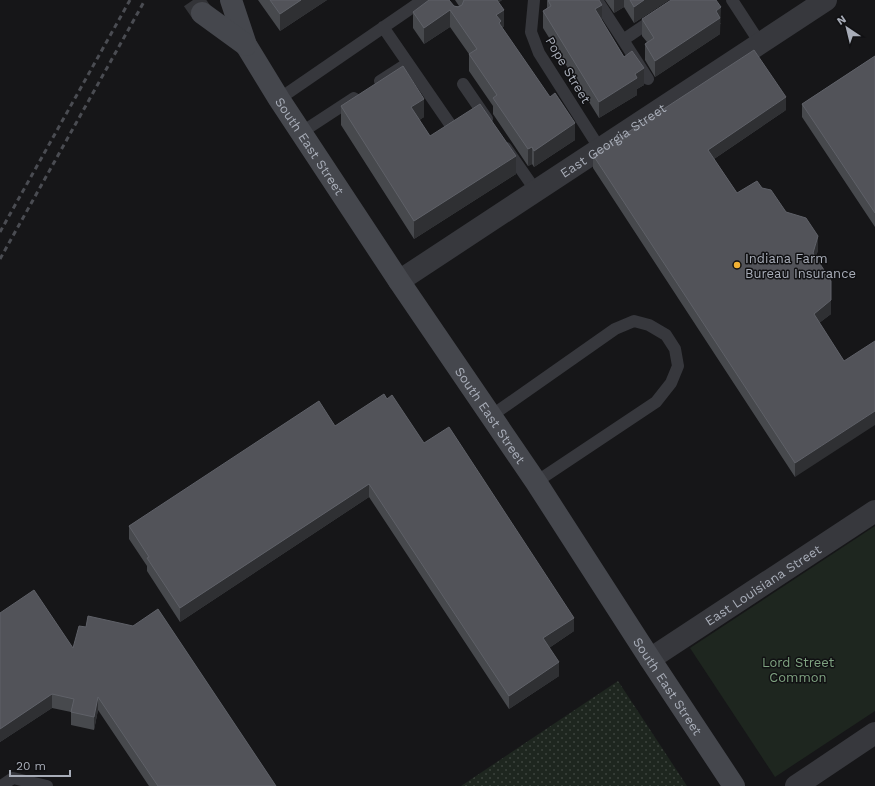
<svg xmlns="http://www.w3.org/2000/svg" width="875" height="786" viewBox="0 0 875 786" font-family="'Work Sans',sans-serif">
	<defs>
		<pattern id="grass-dots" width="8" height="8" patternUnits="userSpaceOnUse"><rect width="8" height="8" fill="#1e261f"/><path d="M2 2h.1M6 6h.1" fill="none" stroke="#3c433d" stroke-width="1.8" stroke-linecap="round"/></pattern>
	</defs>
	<rect width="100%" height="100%" fill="#161618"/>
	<path fill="url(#grass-dots)" d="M618,681L687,786H461Z"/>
	<path fill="#1e261f" d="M875,526V711L775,777L690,648Z"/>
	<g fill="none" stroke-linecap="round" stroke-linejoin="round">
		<path stroke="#333438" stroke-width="22" stroke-dasharray="22 11" stroke-linecap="butt" d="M193,0L202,13"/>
		<path stroke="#37383d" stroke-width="12" d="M534,0L531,32L539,53L600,149
			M597,0L623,40
			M732,0L760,43
			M383,27L454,130
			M648,79L623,40L682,0
			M380,81L408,63
			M463,84L487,119
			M279,99L423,0
			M302,132L354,98
			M506,148L536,191
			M491,416L615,329L634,321L649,325L666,335L675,349L678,366L671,383L656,402L536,482
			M1,786L13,778L47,786"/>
		<g stroke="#37383d" stroke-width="22">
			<path id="s1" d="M399,281L826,0"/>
			<path id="s2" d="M650,659L875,511"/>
			<path d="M796,786L875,733"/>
		</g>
		<g stroke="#45474d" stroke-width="22">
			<path id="s3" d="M231,0L246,45L279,99L399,281L536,482L650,659L734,786"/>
			<path d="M202,13L246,45"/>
		</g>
		<path stroke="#4a4c52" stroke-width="3" stroke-dasharray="5 4" stroke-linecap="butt" d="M0,232L130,0
			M0,259L145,0"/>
	</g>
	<path fill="#47494d" d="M258,0H327L280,31Z
		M455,0H502L499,2L504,26L502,28L575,140L534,167L532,164L528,166L493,114V106L469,71V54L450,27L424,44L413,28V12L454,6H459Z
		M547,0L602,21L624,57L644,85L637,89V95L599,118L543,28V11L547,8Z
		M605,0H669L634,23L624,7L614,13Z
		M642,19L721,23L720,24V34L655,77L645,60V44L647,42L642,36Z
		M875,56V227L802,117V104Z
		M341,106L424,117L419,120L430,136L516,174L414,239L341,125Z
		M786,110L714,159L737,193L762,188L786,212L818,250L816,257L831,314L819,323L844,361L795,477L593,168V155Z
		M387,399L574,631L549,648L559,676L509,709L369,497L180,622L147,571V566L129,539V526L335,426Z
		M0,613L73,648L276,786H149L98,710L94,730L71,725V712L52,708L0,742Z"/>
	<path fill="#2f3033" d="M301,0H327L280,31V14Z
		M491,0H502L491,8Z
		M614,0H624V7L614,13Z
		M644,0H669L634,23V7Z
		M602,5V21L595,9Z
		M721,7L720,34L655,77V61Z
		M450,10V27L424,44V28Z
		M504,10V26L501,28L496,15Z
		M644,68V85L637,89V95L599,118V102L635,74Z
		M786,97V110L708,163V150Z
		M424,99V117L411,126V107Z
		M575,123V140L534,167V151Z
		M532,147V164L528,166V149Z
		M516,156V174L414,239V221Z
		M818,236V250L813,267V253Z
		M831,300V314L814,327V314Z
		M875,411V425L795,477V463Z
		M369,484V497L180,622V608Z
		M574,618V631L543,652V638Z
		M559,662V676L509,709V696Z
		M52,694V708L0,742V729Z
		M98,697V710L94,730V717Z"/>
	<path fill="#525359" stroke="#5f6168" d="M270,0H301L280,14Z
		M429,0H449L454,6L458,7L462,5L464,0H497L504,10L496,15L501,21L499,23L550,97L555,93L575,123L534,151L532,147L528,149L493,98L497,95L469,54L477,49L450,10L424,28L413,12Z
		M548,0H599L602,5L595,9L624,57L632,51L644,68L635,74L637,78L599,102L543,11L551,6Z
		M630,0H644L634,7Z
		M671,0H716L721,7L716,11L720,18L655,61L645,44L654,38L642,19Z
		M754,50L786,97L708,150L737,193L757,181L762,188L771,190L786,212L806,218L818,236L813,253L831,281V300L814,314L844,361L875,341V411L795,463L593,155Z
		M875,56V213L802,104Z
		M403,66L424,99L411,107L430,136L480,104L516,156L414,221L341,106Z
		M384,394L387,399L392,395L424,443L449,427L574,618L543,638L559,662L509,696L369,484L180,608L147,558L149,557L129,526L319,401L335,426Z
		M34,590L73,648L79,626L86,627L88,616L133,626L158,609L276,786H158L98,697L94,717L71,712L74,699L52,694L0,729V613Z"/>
	<circle fill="#f2b134" stroke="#111113" stroke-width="1.5" cx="737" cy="265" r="4"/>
	<g text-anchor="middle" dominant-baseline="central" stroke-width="3" stroke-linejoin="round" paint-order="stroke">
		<g font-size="13" fill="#a8adb8" stroke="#111113">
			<text transform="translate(568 70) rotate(59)">Pope Street</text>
			<text stroke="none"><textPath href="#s1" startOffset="256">East Georgia Street</textPath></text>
			<text stroke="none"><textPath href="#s3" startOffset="167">South East Street</textPath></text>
			<text stroke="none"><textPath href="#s3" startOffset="491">South East Street</textPath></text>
			<text stroke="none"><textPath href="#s2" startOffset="135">East Louisiana Street</textPath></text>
			<text stroke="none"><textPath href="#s3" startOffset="815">South East Street</textPath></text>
		</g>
		<g font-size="13" fill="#a8adb8" stroke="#111113" text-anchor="start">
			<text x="745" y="258">Indiana Farm<tspan x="745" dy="15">Bureau Insurance</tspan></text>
		</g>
		<g font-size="13" fill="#7fa381" stroke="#111113">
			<text x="798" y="662">Lord Street<tspan x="798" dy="15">Common</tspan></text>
		</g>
	</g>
	<g transform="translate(847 28) rotate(325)" stroke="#111113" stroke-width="3" paint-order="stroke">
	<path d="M0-3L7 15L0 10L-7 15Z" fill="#a8adb8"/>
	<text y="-6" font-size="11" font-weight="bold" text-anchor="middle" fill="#a8adb8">N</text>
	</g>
	<path d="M10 770v6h60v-6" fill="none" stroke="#a8adb8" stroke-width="2"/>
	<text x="16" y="770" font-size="12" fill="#a8adb8" stroke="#111113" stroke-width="3" paint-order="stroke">20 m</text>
</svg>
